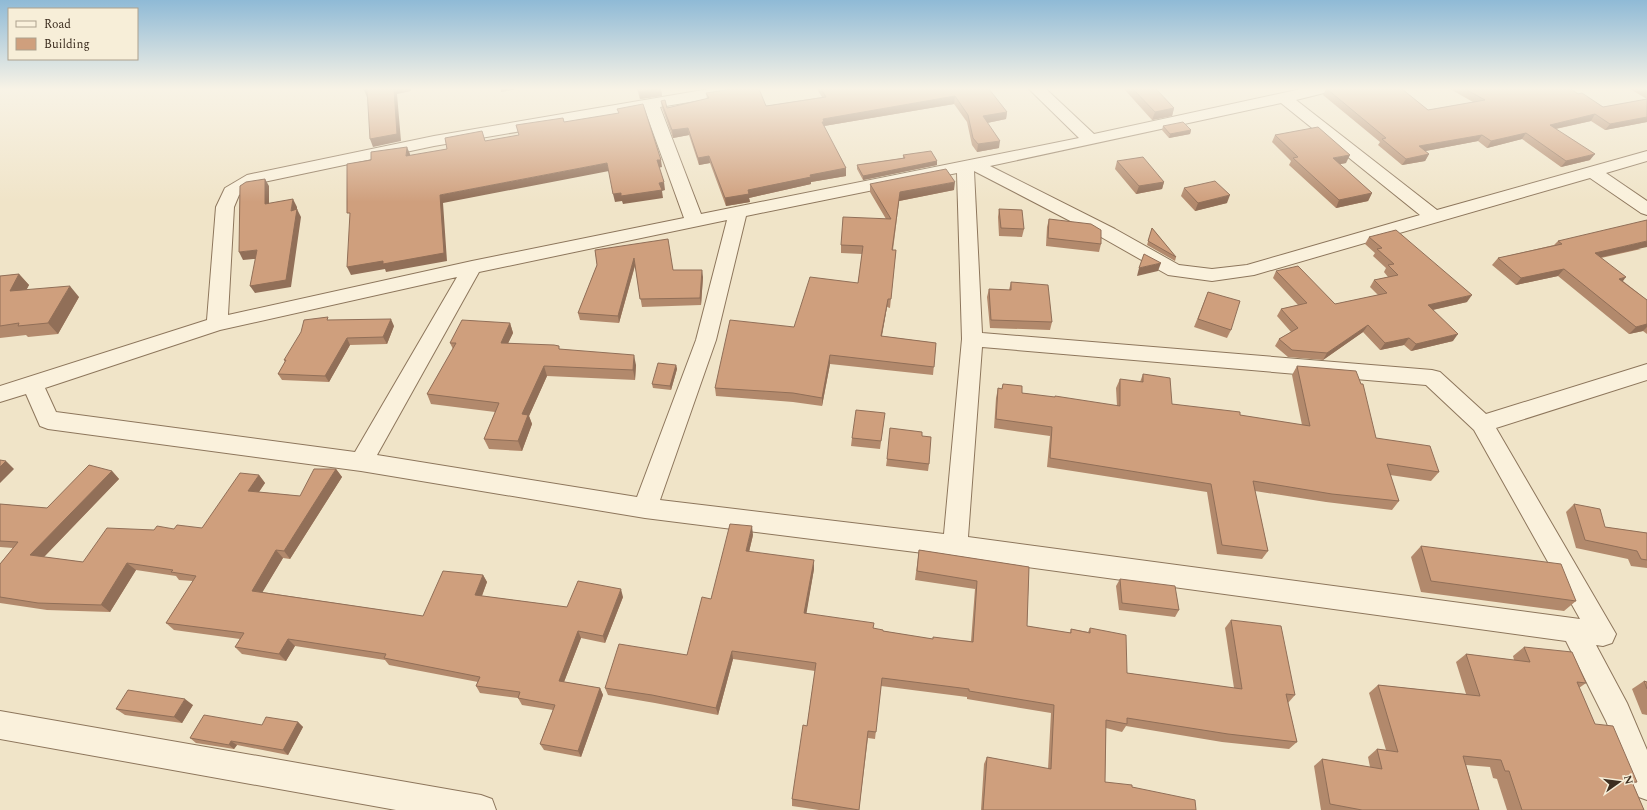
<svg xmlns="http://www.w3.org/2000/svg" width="1647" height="810" viewBox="0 0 1647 810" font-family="Spectral,serif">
	<rect width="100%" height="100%" fill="#f0e4c8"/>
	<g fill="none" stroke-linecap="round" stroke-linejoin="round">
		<defs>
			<path id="street" d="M709,89H745L742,92L737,94L660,107L701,214L1079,138L1029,89H1046L1094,134L1301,89H1331L1328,92L1296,100L1437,210L1647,151V161L1606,173L1647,201V215L1641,213L1590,178L1254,275L1212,281L1168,275L1101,237L974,171L982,333L1432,370L1440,372L1486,414L1647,364V380L1496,428L1616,634L1612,643L1603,646L1596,645L1627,703L1647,750V800L1636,796L1606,721L1566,641L955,557L645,518L361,471L48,429L40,426L26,394L0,402V386L207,320L216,207L225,188L247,175L434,136ZM1281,103L1420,215L1247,265L1212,269L1179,265L1115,229L990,166ZM645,110L684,218L472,261L228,315L234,207L239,195L259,183L434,146ZM957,173L962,339L944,534L660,500L716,340L746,216ZM727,220L696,340L637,497L377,455L479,272ZM457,277L355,452L56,412L45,388L220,330ZM982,347L1426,385L1474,430L1580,619L968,537Z
				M0,711L481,795L492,799L496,810H396L0,739Z"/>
		</defs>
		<use href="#street" stroke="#8d765c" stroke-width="2"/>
		<use href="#street" fill="#faf1dc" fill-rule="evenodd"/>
	</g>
	<path fill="#b2896c" d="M637,89H661L662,96L640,99Z
		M817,89H989L1007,112L1006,119L987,123L999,148L977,152L972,145L967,122L954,104L824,126L846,168V176L811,182V184L749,198L750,202L726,206L710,163L699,165L689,135L673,138L662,108L661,101L667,108L707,99L706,93L766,106L822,97Z
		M1124,89H1156L1174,108L1172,116L1152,120Z
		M1326,89H1402L1428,110L1473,102L1450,89H1571L1578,94L1603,107L1647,99L1630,89H1647V122L1605,130L1591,121L1556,129L1590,160L1561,167L1522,139L1487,148L1478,141L1425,151L1429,154L1425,161L1402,165L1378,145L1380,142L1323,95Z
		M1163,126L1191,130L1190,134L1169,138L1162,130Z
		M1275,135L1346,163L1340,164L1372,193L1368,201L1336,208L1289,165L1291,161L1272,142Z
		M903,155L937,161V165L863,180L857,169V165L903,158Z
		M1117,161L1164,182L1162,189L1136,194L1115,169Z
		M870,184L954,190L899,201L893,250H896L890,308L887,307L882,336L936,343L933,375L830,364L822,406L793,402L716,396L715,388L794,327L858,283L862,254L841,253V245L886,219L870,192Z
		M1184,188L1227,203L1195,211L1181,196Z
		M999,209L1024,229L1022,237L999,236L998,217Z
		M1049,219L1101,244L1099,252L1046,246L1047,227Z
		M1152,228L1176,257L1175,261L1147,245Z
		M1369,237L1467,302L1433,310L1453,341L1411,351L1404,345L1380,350L1363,332L1323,360L1288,357L1275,346L1279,339L1291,332L1277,316L1281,309L1298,305L1273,278L1276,271L1335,304L1378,295L1370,287L1374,280L1388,277L1384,272L1386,268L1373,256L1375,253L1365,244Z
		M1558,241L1641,249L1601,258L1623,281L1647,300V334L1643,331L1629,334L1558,276L1516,285L1492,265L1498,258L1554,245Z
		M595,250L673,270L703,277L701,305L642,307L635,266L619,323L580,320L578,313L597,265Z
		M19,274L29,285L26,290L79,297L58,334L28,337L26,335L0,338V276Z
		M1011,282L1052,322L1050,330L990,328L987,297L989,289L1009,290Z
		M1208,292L1231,330L1227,338L1194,327Z
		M329,320L394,326L387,344L350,345L329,382L282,380L278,374L285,362L284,360Z
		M510,323L513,333L508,343L560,349L636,365L635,380L547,376L529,416L532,424L522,451L489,449L484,439L495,412L431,404L427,394L453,349L450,343Z
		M676,365L677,369L671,390L653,388L652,384Z
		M1297,366L1376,438L1439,472L1431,481L1390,475L1399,501L1392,510L1326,502L1255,491L1268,551L1262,559L1217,554L1207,492L1047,467L1050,436L994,428L996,398L998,388L1002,389L1003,384L1022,393L1117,406L1116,388L1120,379L1140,382L1143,374L1172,404L1302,425L1292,375Z
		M884,421L880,449L851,446L852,438Z
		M922,436L929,464L928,471L886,466L887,459Z
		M336,469L342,477L290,559L283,558L262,592L423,616L483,575L487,582L482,596L567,607L623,597L605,643L581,638L564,682L600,688L603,695L581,757L544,750L540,744L553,710L522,705L518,698L480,693L476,686L478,682L389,665L385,660L295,646L286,661L242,654L235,647L240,639L174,630L166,623L193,581L179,580L176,576L136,570L110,612L47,610L0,603V564L13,548L0,547V504L47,508L112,471L119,479L44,557L83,562L154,530L202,528L259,475L265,483L259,492L300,496Z
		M1574,504L1605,527L1647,533V568L1631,566L1628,559L1576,548L1566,512Z
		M753,535L749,552L814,569L806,613L873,628L883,631L932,639L971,641L975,589L915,580L919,550L1029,567L1027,626L1070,633L1071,629L1088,632L1090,628L1127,673L1234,688L1225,628L1231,620L1295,695L1288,703L1297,742L1289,749L1222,742L1126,726L1122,732L1106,728L1105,782L1132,787L1196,810H981L984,764L987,757L1048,769L1051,713L967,699V697L881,686L875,739L868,738L859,810H819L792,806V799L807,726L815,671L733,659L718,715L655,703L608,695L605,688L687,655L711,599Z
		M1421,546L1576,601L1564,611L1421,592L1411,557Z
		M1120,579L1179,610L1175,617L1119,610L1116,586Z
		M1524,647L1586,683L1579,688L1595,724L1637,782L1633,784L1644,810H1507L1497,779L1493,778L1490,767L1466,765L1479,810H1321L1314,766L1322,759L1370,767L1368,757L1377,749L1386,750L1369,693L1378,685L1466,694L1456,662L1466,654L1514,660L1513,656Z
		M1644,681L1647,689V715L1642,714L1632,689Z
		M193,705L182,723L125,715L116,709Z
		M298,722L303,727L288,755L237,745L234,749L196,743L190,738L262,725Z"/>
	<path fill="#916f58" d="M367,89V97L364,90Z
		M394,89H411V91L397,94L401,141L373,147L370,139Z
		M501,89H519L501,92Z
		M655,89H661L662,96L640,99L639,92Z
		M955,96L954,104L824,126L822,122L823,119Z
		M1174,108L1172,116L1152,120L1155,112Z
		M1007,112L1006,119L982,124L983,116Z
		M1595,114L1591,121L1545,131L1550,125Z
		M1647,117V122L1605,130L1610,124Z
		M688,128L689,135L673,138L672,130Z
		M1191,130L1190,134L1169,138L1170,134Z
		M1526,133L1522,139L1487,148L1491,141Z
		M1482,135L1478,141L1415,153L1419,146Z
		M1000,141L999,148L977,152L978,144Z
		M407,147L410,154V164L406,156Z
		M1429,154L1425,161L1402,165L1406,159Z
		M1595,154L1590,160L1561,167L1566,161Z
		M1350,155L1346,163L1330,166L1333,158Z
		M709,156L710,163L699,165L698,158Z
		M657,160H661L662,167L658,168Z
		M937,161V165L863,180V176Z
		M607,163L609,171L443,203L447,261L386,272L385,269L351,275L347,267L440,195Z
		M846,168V176L811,182V184L749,198L750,202L726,206L725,198L748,190L810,175Z
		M265,179L269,186V212L265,204Z
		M664,182L665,190L662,191L663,198L623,204L622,201L615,202L613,194Z
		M955,182L954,190L899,201L892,258L900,192Z
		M1164,182L1162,189L1136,194L1139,186Z
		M1372,193L1368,201L1336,208L1339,200Z
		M1230,195L1227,203L1195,211L1198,203Z
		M293,199L297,207V209L301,217L291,287L255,293L250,286L291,211Z
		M1647,241V247L1589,260L1595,253Z
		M257,250L262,258L243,260L239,252Z
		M634,258L635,265L619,323L618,316Z
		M1161,263L1158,271L1137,276L1139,268Z
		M1564,269L1558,276L1516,285L1521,278Z
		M702,270L703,277L701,305L700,298Z
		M19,274L29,285L20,302L10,291Z
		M1626,277L1620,285L1619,279Z
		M70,286L79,297L58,334L48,323Z
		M1472,295L1467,302L1423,312L1428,305Z
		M888,299L887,307L880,345L881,336Z
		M391,319L394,326L387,344L383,337Z
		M510,323L513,333L504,352L501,343Z
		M1647,324V327L1643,331L1629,334L1636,327Z
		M1368,325L1363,332L1323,360L1327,353Z
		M1458,334L1453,341L1411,351L1416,344Z
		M347,338L350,345L329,382L325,376Z
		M1409,338L1404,345L1380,350L1385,343Z
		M634,355L636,365L635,380L633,370Z
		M830,355V364L822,406V398Z
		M676,365L677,369L671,390L670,386Z
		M544,366L547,376L529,416L532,424L522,451L518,441L522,414Z
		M6,461L14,469L0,483V467Z
		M336,469L342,477L290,559L284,551Z
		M112,471L119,479L39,562L30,555Z
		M259,475L265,483L254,499L248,491Z
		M752,526L753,535L747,560L746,551Z
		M276,550L283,558L259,598L252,591Z
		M814,560V569L805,622L804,613Z
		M127,563L136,570L110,612L101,605Z
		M483,575L487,582L479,603L475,595Z
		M621,589L623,597L605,643L603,636Z
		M578,631L581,638L562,687L559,681Z
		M288,639L295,646L286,661L279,654Z
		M732,651L733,659L718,715L716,708Z
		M600,688L603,695L581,757L578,751Z
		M185,699L193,705L182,723L174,717Z
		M298,722L303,727L288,755L283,750Z
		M231,741L237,745L234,749L229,745Z"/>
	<path fill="#cf9f7d" stroke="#916f58" d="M364,89H394L397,134L370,139L367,89L364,90Z
		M638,89H655L639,92Z
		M732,89H759L766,106L826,97L821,89H989L1007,112L983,116L1000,141L978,144L973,138L968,115L955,96L823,119L824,122H822L846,168L810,175L811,177L748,190L749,194L725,198L709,156L698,158L688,128L672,130L661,101L665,100L667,108L709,98L706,93Z
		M1133,89H1156L1174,108L1155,112Z
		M1327,89H1402L1428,110L1485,100L1465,89H1571L1578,94L1582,93L1603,107L1647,99V117L1610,124L1595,114L1550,125L1595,154L1566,161L1526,133L1491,141L1482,135L1419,146L1429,154L1406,159L1382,139L1386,138Z
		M643,104L661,160H657L664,182L659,183L662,190L621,196V193L613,194L607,163L440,195L444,253L383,264V261L347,267L350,213H347V164L371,160V152L407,147L406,156L447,149L445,138L482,131L485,141L519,135L516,125L563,118L564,122L619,113L617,109Z
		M1183,122L1191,130L1170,134L1163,126Z
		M1318,127L1350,155L1333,158L1372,193L1339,200L1293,158L1298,157L1275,135Z
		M931,151L937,161L863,176L857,165L905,158L903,155Z
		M1143,157L1164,182L1139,186L1117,161Z
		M946,169L955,182L900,192L892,250H896L891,299H888L881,336L936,343L934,367L830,355L822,398L793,393L715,388L730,320L794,327L810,277L858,283L863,246L841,245L843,217L891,219L870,184Z
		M265,179V204L293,199L291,211L297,209L286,280L250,286L257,250L239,252L240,186L246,182Z
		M1215,181L1230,195L1198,203L1184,188Z
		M999,209L1022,210L1024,229L1001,228Z
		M1049,219L1091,224L1101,230V244L1048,238Z
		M1647,220V241L1595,253L1626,277L1619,279L1647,300V324L1636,327L1564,269L1521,278L1498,258L1562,244L1558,241Z
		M1152,228L1176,257L1148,241Z
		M1396,230L1472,295L1428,305L1458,334L1416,344L1409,338L1385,343L1368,325L1327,353L1292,350L1279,339L1298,328L1281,309L1307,303L1276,271L1298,266L1335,304L1387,293L1374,280L1398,275L1388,265L1394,264L1377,249L1382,248L1369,237Z
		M668,239L673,270H702L700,298L640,299L634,258L618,316L578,313L597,265L595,250Z
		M1144,254L1161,263L1139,268Z
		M19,274L10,291L70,286L48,323L18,326L19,323L0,326V276Z
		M1011,282L1048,285L1052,322L991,320L989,289L1011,290Z
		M1208,292L1240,301L1231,330L1198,319Z
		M328,317L327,320L391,319L383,337L347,338L325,376L278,374L286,360H284L301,332L304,320Z
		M462,320L510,323L501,343L554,345L559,346V349L634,355L633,370L544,366L522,414L528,415L518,441L484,439L499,403L427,394L456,343H450Z
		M658,363L676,365L670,386L652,384Z
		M1297,366L1356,371L1361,384H1363L1376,438L1430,446L1439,472L1387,464L1399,501L1332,494L1253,481L1268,551L1222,545L1211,484L1050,458L1052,427L996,419L998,388L1002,389L1003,384L1022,386V393L1055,397V396L1120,406V379L1143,382V374L1170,378L1172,404L1240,412V415L1310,426Z
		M856,410L885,413L881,441L852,438Z
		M890,428L922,432V436L931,437L929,464L887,459Z
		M0,460L6,461L0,467Z
		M89,465L112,471L30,555L83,562L107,528L154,530L157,526L174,529L177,525L202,528L240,473L259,475L248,491L300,496L314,469H336L284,551L276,550L252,591L423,616L443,571L483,575L475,595L567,607L578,581L621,589L603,636L578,631L559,681L600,688L578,751L540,744L555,705L518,698L520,692L476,686L480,677L384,658L386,654L288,639L279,654L235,647L244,633L166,623L196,576L171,572L173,570L127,563L101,605L38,603L0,597V564L18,542L0,541V504L47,508Z
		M1574,504L1600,509L1605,527L1647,533V560L1641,559L1637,551L1585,540Z
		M730,524L752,526L746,551L814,560L804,613L874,623L873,628L883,630V631L933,639V637L973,642L977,581L917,571L919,550L1029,567L1027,626L1071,633V629L1090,633V628L1126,635L1127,673L1242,689L1231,620L1281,626L1295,695L1286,694L1297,742L1228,734L1127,718V724L1106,720L1105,782L1132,785V787L1195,800L1196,810H983L987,757L1051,769L1054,705L969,691V689L882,678L876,732L868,731L859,810L792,799L803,725L807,726L816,663L732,651L716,708L652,695L605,688L619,644L687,655L702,597L711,599Z
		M1421,546L1561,564L1576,601L1431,581Z
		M1120,579L1175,586L1179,610L1122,603Z
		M1524,647L1572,652L1586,683L1577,682L1595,724L1613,726L1637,782H1632L1644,810H1522L1509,771H1505L1501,760L1463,756L1479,810H1362L1330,804L1322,759L1382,769L1377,749L1398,752L1378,685L1480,696L1466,654L1530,662Z
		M1644,681L1647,682V689Z
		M128,690L185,699L174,717L116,709Z
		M204,715L262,725L266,717L298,722L283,750L231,741L229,745L190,738Z"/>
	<linearGradient id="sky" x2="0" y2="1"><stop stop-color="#8fbad6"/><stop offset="0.44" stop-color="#f8f3e6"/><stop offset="1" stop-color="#f8f3e6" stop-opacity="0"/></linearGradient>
	<rect width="1647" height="202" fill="url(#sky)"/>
	<rect x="8" y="8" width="130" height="52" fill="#f7eed8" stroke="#ada18e"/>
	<rect x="16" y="21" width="20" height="6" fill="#faf1dc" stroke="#ada18e"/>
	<text x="44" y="28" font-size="12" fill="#3d2e20">Road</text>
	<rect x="16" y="38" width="20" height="12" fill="#cf9f7d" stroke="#ada18e"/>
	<text x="44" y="48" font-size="12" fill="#3d2e20">Building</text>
	<g transform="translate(1619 782) rotate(76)" stroke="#f7eed8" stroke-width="3" paint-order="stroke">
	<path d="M0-3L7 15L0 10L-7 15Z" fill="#3d2e20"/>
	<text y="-6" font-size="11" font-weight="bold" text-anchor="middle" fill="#3d2e20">N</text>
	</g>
</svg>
